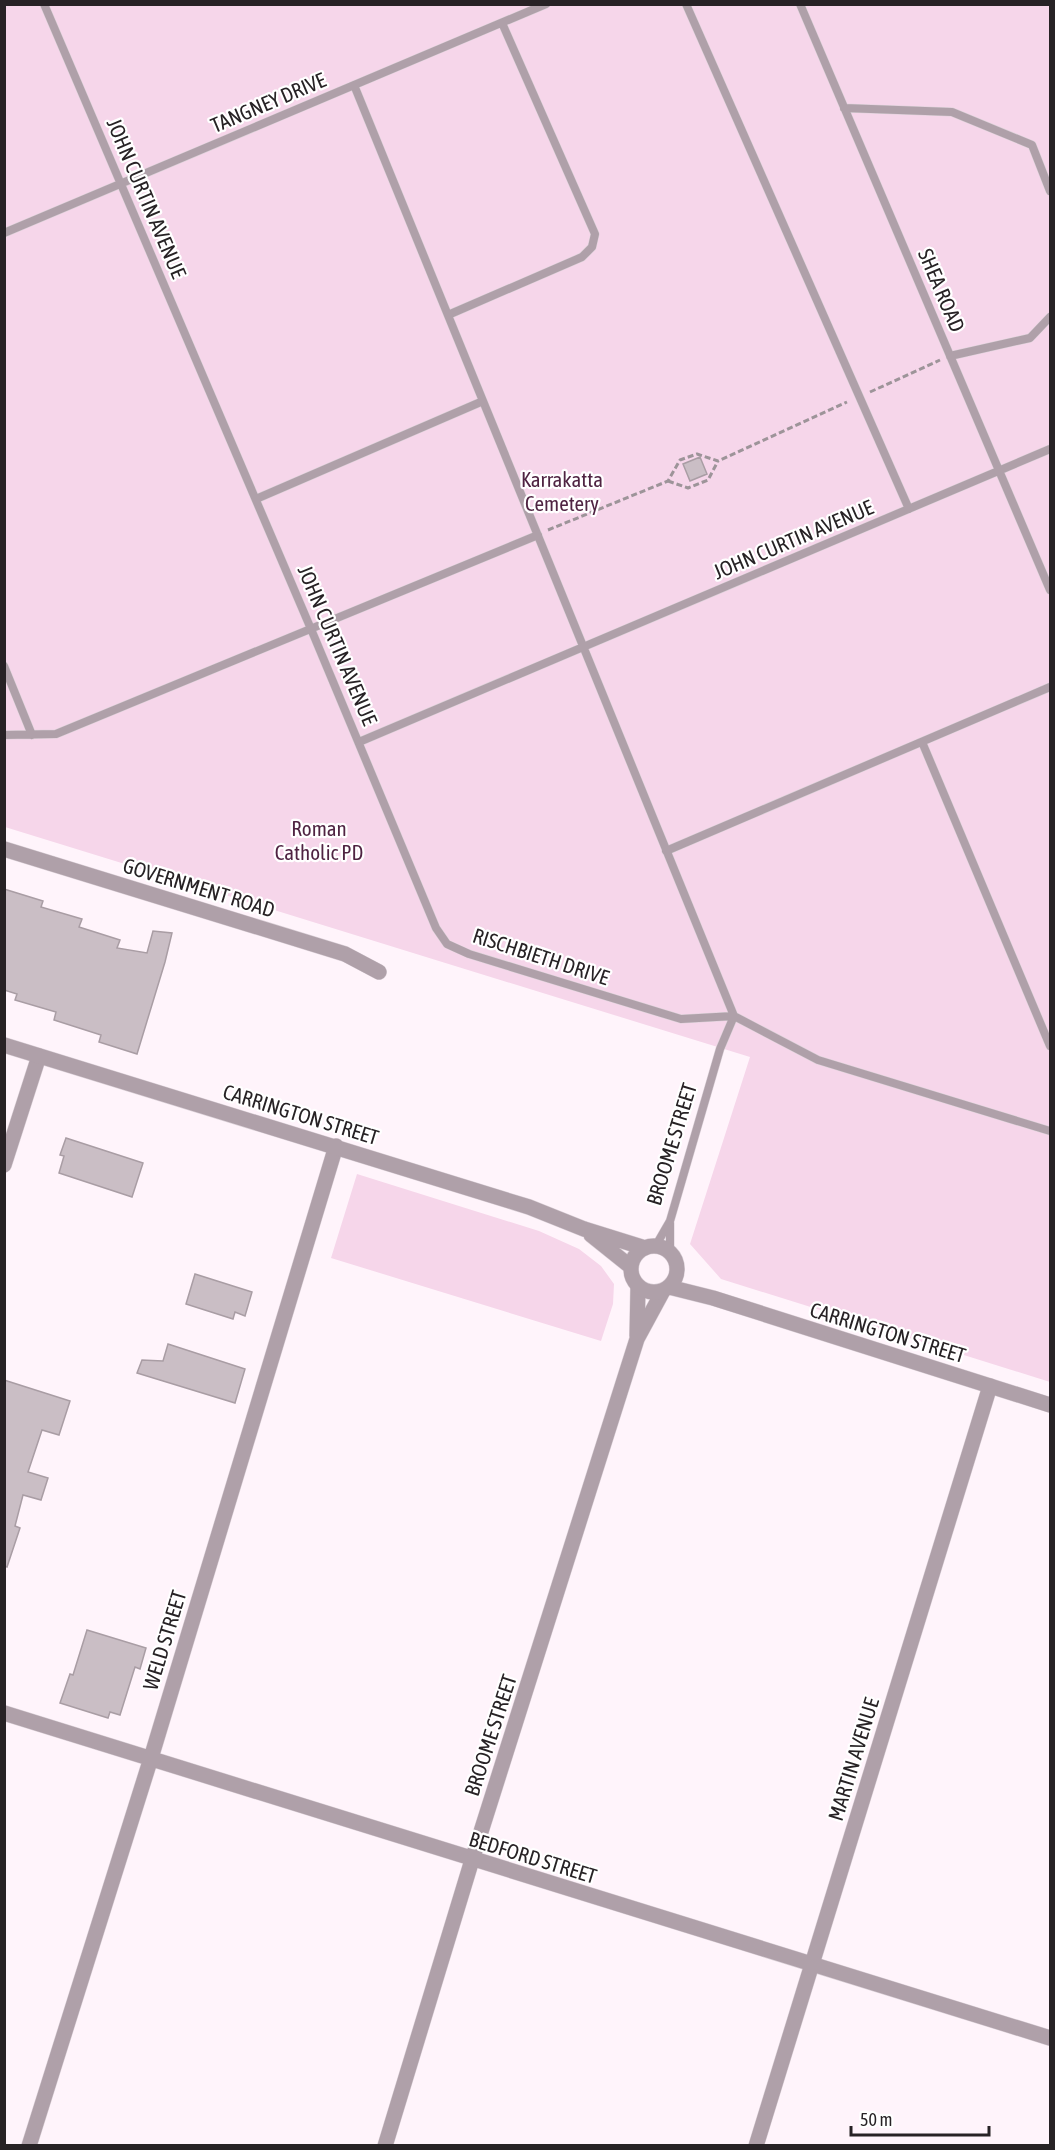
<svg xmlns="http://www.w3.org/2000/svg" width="1055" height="2150" viewBox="0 0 1055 2150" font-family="'Asap Condensed',sans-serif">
	<rect width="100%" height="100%" fill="#fff4fb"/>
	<path fill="#f6d6ea" d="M4,5H1050V1382L721,1279L690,1244L750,1057L5,827Z
		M357,1174L539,1231L579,1249L601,1266L614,1284L613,1304L601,1341L331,1258Z"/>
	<path fill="#cabec5" stroke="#a99da4" stroke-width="1.5" d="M700,457L707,474L690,481L683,464Z
		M4,889L43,901L41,907L82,919L79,927L120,940L117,948L147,953L153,931L172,933L165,962L137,1054L99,1042L101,1035L54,1020L56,1012L15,1000L17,994L4,990Z
		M66,1138L143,1163L132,1197L59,1173L64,1156L60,1155Z
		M195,1274L252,1292L245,1316L235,1312L233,1319L186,1304Z
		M168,1344L245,1369L235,1403L137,1373L142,1360L163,1361Z
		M4,1380L70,1401L59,1435L42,1430L28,1472L48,1478L41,1500L23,1495L15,1526L20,1528L7,1567L4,1566Z
		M87,1630L146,1648L140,1669L135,1667L120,1715L110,1712L108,1718L60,1703L70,1674L73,1675Z"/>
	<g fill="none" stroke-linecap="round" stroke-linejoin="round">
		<defs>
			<path id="service" d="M44,4L311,629L436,928L447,944L469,954L681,1019L734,1016
				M686,4L909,509
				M800,4L1050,590
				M354,85L734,1016L818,1060L1050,1131
				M844,108L952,112L1032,145L1050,191
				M4,233L546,4
				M448,315L582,257L592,247L595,234L502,23
				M950,356L1030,338L1050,317
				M256,499L483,401
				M4,666L32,735
				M4,735L56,734L538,535
				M359,742L1050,449
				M922,742L1050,1046
				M666,851L1050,687
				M670,1223V1253
				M655,1247L670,1221L720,1049L734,1016"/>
			<path id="minor" d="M4,849L345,954L379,972
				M4,1165L39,1056
				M637,1336L638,1286
				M4,1713L1050,2038
				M29,2146L151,1758L336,1146
				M385,2146L472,1860L637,1339L663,1291
				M756,2146L990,1386"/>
			<path id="tertiary" d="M4,1045L529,1207L584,1229L645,1248
				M591,1235L631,1267
				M631 1269a23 23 0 1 1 46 0a23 23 0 1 1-46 0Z
				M669,1287L713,1298L1050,1405"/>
		</defs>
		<use href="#service" stroke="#dcd2d9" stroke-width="9"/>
		<use href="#minor" stroke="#dcd2d9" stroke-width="16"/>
		<use href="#tertiary" stroke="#dcd2d9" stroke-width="16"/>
		<path stroke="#9d9499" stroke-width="3" stroke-dasharray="6 3" stroke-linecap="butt" d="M870,392L940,360
			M668,481L688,488L708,480L718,461
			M548,530L668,481L680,460L697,454L718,461L847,402"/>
		<use href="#service" stroke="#afa0a9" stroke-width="8"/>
		<use href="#minor" stroke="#afa0a9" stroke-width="15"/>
		<use href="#tertiary" stroke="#afa0a9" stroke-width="15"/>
	</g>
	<g text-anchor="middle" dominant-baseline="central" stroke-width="4.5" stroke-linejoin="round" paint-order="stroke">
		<g font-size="21" fill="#272225" stroke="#fff">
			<text transform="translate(268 102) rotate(-23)">TANGNEY DRIVE</text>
			<text transform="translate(147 198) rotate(67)">JOHN CURTIN AVENUE</text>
			<text transform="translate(942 290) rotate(67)">SHEA ROAD</text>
			<text transform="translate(793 539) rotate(-23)">JOHN CURTIN AVENUE</text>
			<text transform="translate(338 645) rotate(67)">JOHN CURTIN AVENUE</text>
			<text transform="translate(199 887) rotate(17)">GOVERNMENT ROAD</text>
			<text transform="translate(541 956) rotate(18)">RISCHBIETH DRIVE</text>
			<text transform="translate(301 1114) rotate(17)">CARRINGTON STREET</text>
			<text transform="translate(671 1144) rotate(-73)">BROOME STREET</text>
			<text transform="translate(888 1332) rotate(17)">CARRINGTON STREET</text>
			<text transform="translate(164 1640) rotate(-73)">WELD STREET</text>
			<text transform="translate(490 1735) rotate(-72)">BROOME STREET</text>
			<text transform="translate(853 1759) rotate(-73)">MARTIN AVENUE</text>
			<text transform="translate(533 1857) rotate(17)">BEDFORD STREET</text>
		</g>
		<g font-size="21" fill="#4f2342" stroke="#fff">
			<text x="562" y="479">Karrakatta<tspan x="562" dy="24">Cemetery</tspan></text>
			<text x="319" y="828">Roman<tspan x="319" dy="24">Catholic PD</tspan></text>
		</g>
	</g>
	<rect width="1055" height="2150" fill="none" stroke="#272225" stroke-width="12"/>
	<path d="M851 2126v9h138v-9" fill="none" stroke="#272225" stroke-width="3"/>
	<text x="860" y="2126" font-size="18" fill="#272225" stroke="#ffffff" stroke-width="4.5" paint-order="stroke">50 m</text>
</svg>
